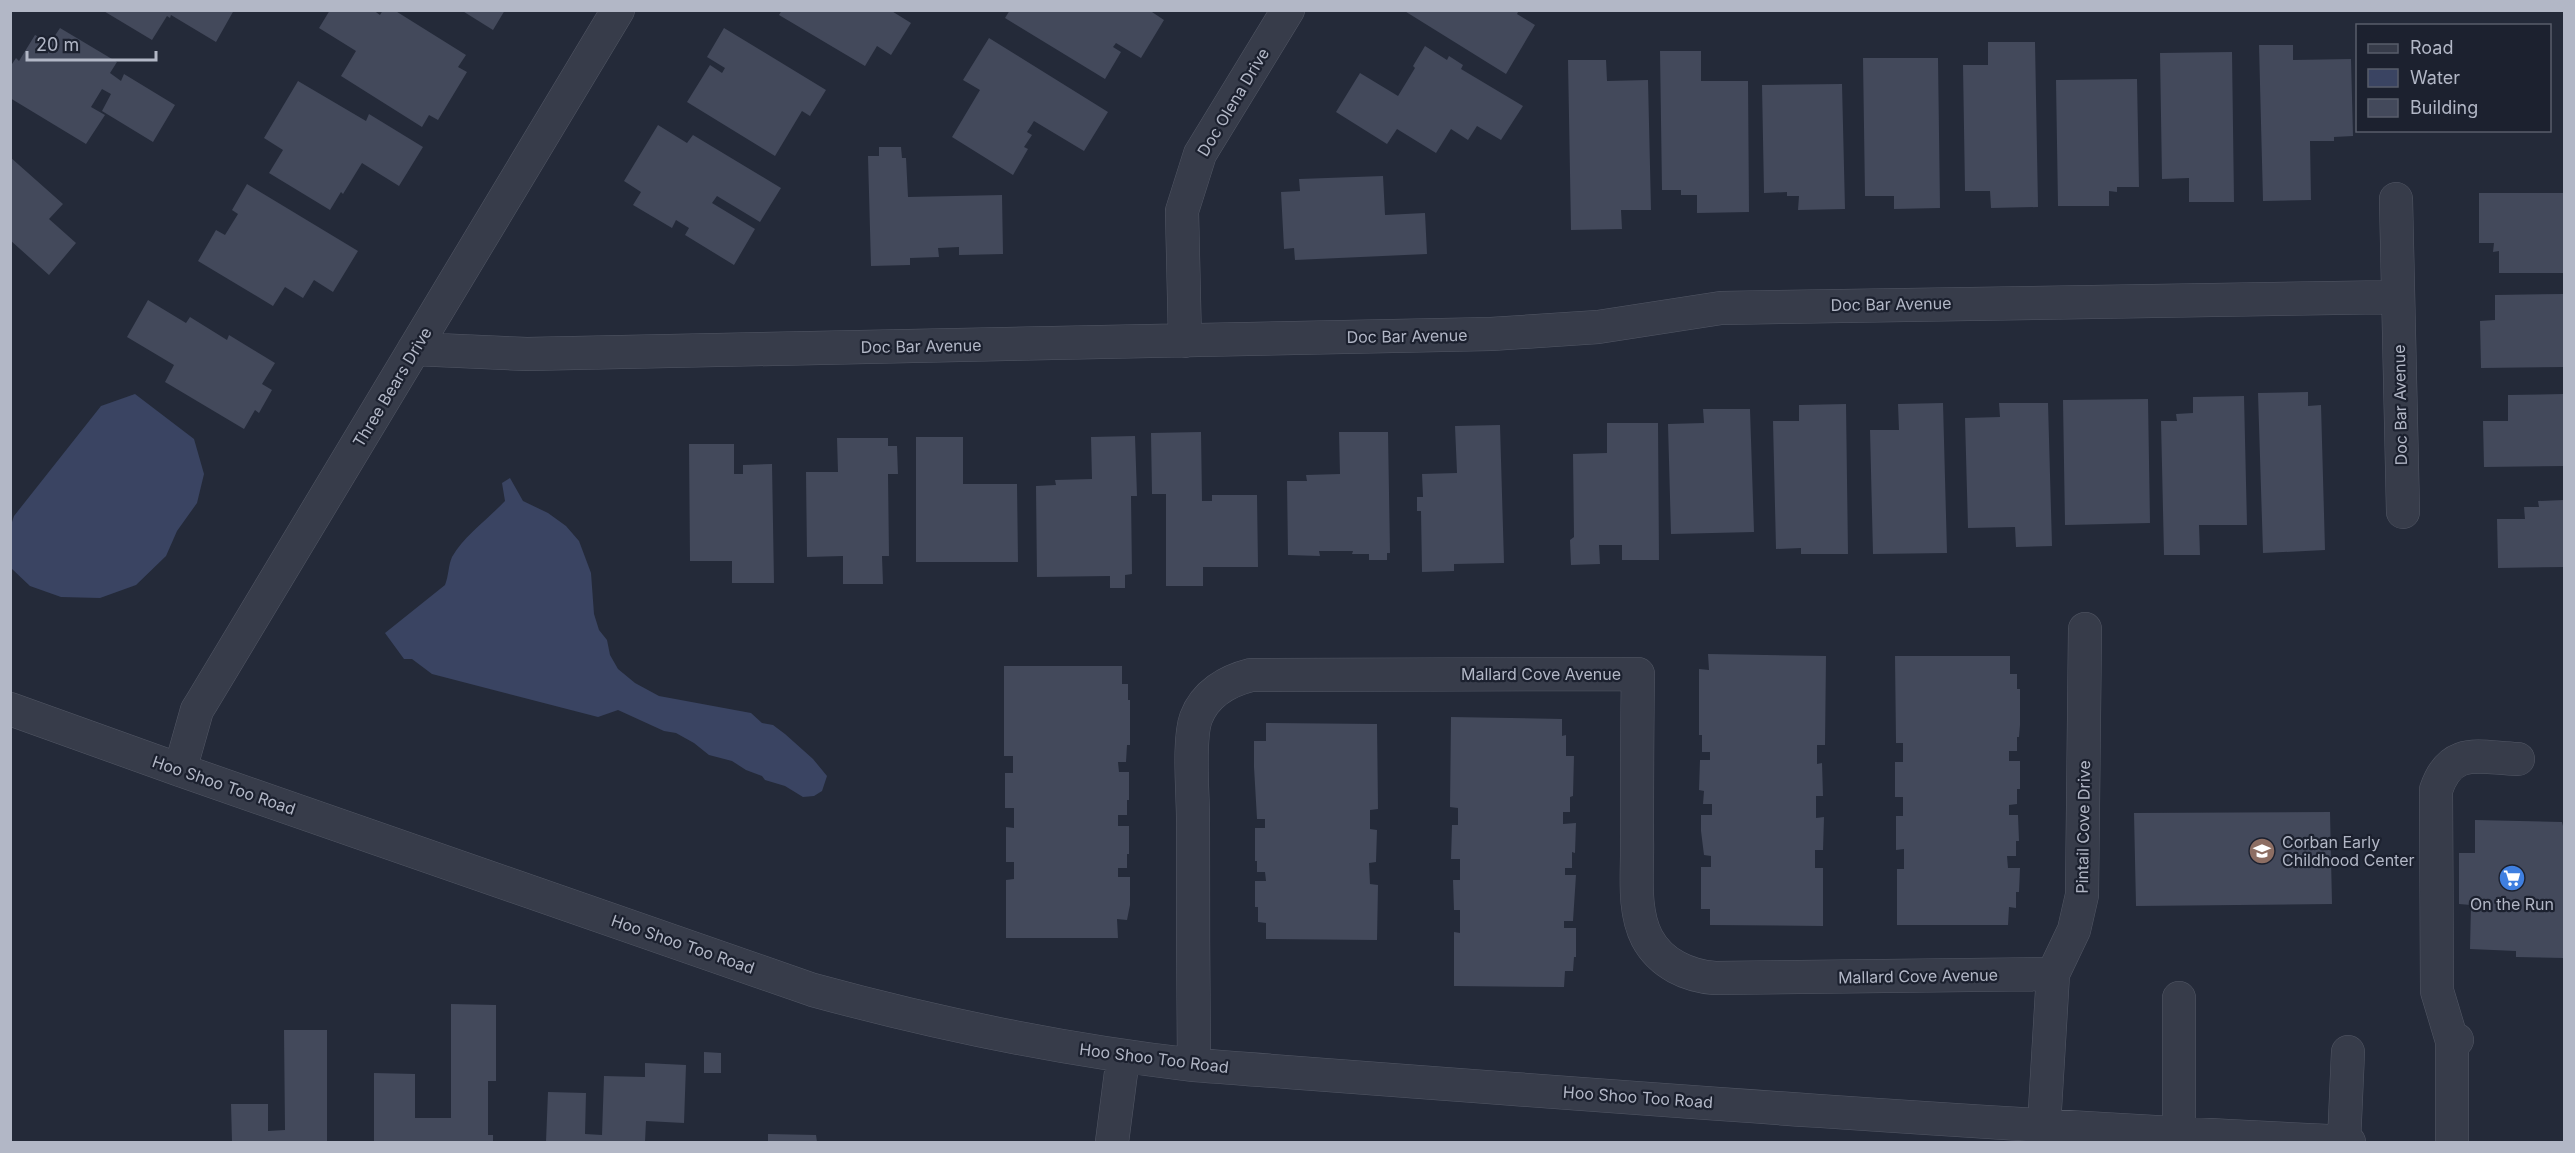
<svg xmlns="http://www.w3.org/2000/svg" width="2575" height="1153" viewBox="0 0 2575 1153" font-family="Inter,sans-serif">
	<rect width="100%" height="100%" fill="#242a39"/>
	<path fill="#3a4462" d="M135,394L194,439L204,474L197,503L177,531L166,556L136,585L100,598L61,597L30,586L11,568V525L14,516L101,406Z
		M510,478L523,501L548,513L566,526L579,541L591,573L594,614L599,630L607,640L610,655L618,669L635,683L659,696L751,713L762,723L773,725L785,734L813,759L827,776L822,791L814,796L803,797L785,786L765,780L762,776L746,770L732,761L709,755L694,743L676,733L664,731L618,710L598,717L432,674L412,659H404L385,633L445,585C449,575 448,566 452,557C464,536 488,519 505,501L502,483Z"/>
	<path fill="#43495b" d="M102,10H234L216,42L171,15L170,18L167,16L152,40Z
		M330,10H373L380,15L383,10H394L466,55L458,67L467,72L438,120L429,115L422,127L341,76L356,51L319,28Z
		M461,10H505L493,30Z
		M782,10H890L911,23L891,55L877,46L865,66L779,15Z
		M1010,10H1149L1164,20L1141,58L1116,43L1113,47L1121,52L1105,79L1005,18Z
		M1403,10H1519L1517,14L1535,25L1506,74Z
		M60,28L117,62L110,73L121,81L124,74L175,105L153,142L102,111L111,94L102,89L91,107L105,115L86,144L10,98V67L16,58L19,61L35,35L50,43Z
		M724,28L826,90L810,116L802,111L775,156L687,102L710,65L722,73L725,68L707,57Z
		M989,38L1108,112L1084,151L1034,121L1027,132L1032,135L1024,147L1028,149L1013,175L952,137L980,90L963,80Z
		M1988,42H2035L2038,207L1991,208L1990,191H1965L1963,65H1988Z
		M2259,45H2293V60L2351,59L2353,136L2334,137V141H2310L2311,200L2263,201Z
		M1425,46L1447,60L1449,56L1463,65L1461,69L1523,106L1501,140L1477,126L1468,140L1451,129L1436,153L1397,129L1387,144L1336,112L1360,73L1398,96L1415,68L1413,66Z
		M1660,51H1701V81H1748L1749,212L1697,213V195H1681V190H1662Z
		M2232,52L2234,202H2189V178L2162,179L2160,53Z
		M1863,58H1938L1940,208L1894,209V196H1865Z
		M1568,60H1606L1607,81L1648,80L1651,210H1621L1622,229L1571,230Z
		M2137,79L2139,187H2117V192L2109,191V206H2058L2056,80Z
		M298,81L366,121L369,114L423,147L399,186L362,163L343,194L341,192L330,210L269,173L283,150L264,138Z
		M1842,84L1845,209L1798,210L1799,196H1787V192L1764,193L1762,85Z
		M658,125L687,143L693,135L781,188L760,222L717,196L712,203L755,229L734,265L685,235L689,228L676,220L672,228L633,205L641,192L624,181Z
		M879,147H901L902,158H906L908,197L1002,195L1003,254L959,255V247L938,248L939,257L910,258V265L871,266L868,156H879Z
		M10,157L63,204L49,219L76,243L49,275L10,240Z
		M1383,176L1385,215L1425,213L1427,254L1295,260L1294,248L1284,249L1281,192L1300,191L1299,179Z
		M247,184L358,251L333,292L314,280L303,298L285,287L273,306L198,261L216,230L225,235L238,214L232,210Z
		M2479,193H2564V273H2499V251L2493,252L2494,243H2479Z
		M2564,294V367L2481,368L2480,321L2495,320V295Z
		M148,300L186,323L190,317L227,340L229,335L275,363L262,384L272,390L259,413L255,410L244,429L165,382L174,365L127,337Z
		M2308,392V406L2321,405L2325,550L2263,553L2258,393Z
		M2564,394V466L2484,467L2483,421H2508V395Z
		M2244,396L2247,525H2199L2200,555H2164L2161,421H2177L2176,414L2193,413V397Z
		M2148,399L2150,523L2065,525L2063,400Z
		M1943,403L1947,553L1873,554L1870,430H1899L1898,404Z
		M1999,403H2048L2052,546L2016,547L2015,527L1968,528L1965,418L2000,417Z
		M1846,404L1848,554H1801V548L1776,549L1773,421H1799V405Z
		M1703,409H1750L1754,532L1671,534L1668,424L1704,423Z
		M1607,423H1658L1659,560H1622V545H1599L1600,564L1571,565L1570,540L1574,537L1573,454L1607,453Z
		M1500,425L1504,563L1454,564V571L1422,572L1421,511H1417V497H1423L1422,474L1457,473L1455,426Z
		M1201,432L1202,501H1212V495H1257L1258,567H1203V586H1166V494H1152L1151,433Z
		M1339,432H1388L1390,553H1387V560H1369V554H1352L1353,551H1319L1320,556L1288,555L1287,481H1307L1306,475L1340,474Z
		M1135,436L1137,496H1131L1132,574L1125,575V588H1110V576L1037,577L1036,486L1056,485L1055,480L1092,479L1091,437Z
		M916,437H963V484H1017L1018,562H916Z
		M837,438H888V446H897L898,474H888L889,556H882L883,584H843V556L807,557L806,472H838Z
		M689,444H734V474H743V465L772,464L774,583H732V561H690Z
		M2564,500V567L2498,568L2497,519H2525L2524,507H2539L2538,501Z
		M1708,654L1826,656L1825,745H1817V764L1822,763L1823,796H1816V818L1824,817L1823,850H1815V868H1823V926L1710,925V909H1701V867H1711V856L1704,855L1701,831V815H1712V804H1703L1704,791L1699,790L1700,760H1710V752H1702V735H1699V669L1709,670Z
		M1895,656H2010V674H2017V689H2020V725L2019,737H2017V751H2009V761H2020V789H2017V804L2009,805V815H2018L2019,841H2016V856H2007L2008,868H2020L2019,892H2016V908L2009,907L2008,925H1897V869H1904V849L1896,850V816H1903V797H1895V762H1903V743H1896Z
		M1004,666H1122V684H1128V700H1130V745H1127L1126,762H1118L1119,772H1129V800H1127V815H1118V826H1129V854H1127V868H1118V877H1130V905L1127,920L1117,919L1118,938H1006V880L1014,879V862H1006V827L1014,828V808H1005V773H1013V756H1004Z
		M1451,717L1562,719V736L1566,735V756H1574L1573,796L1570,797V812H1563V824L1576,823L1575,853L1572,852V868H1565V875H1576L1573,921H1564V928H1576V957H1574L1573,971H1565L1564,987L1454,986V932L1460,933V910H1454L1453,880H1460V859H1451L1452,825H1458V808L1450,807Z
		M1266,723L1377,724L1378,809L1370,810V829L1377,830L1376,862L1369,863L1370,884L1378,885L1377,940L1266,939V923L1258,922V907H1255V881H1266L1265,872H1257V861H1255V828H1265V819H1257L1254,767V741H1266Z
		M2330,812L2332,904L2136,906L2134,813Z
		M2475,820L2562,822L2564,830V958L2516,957V951L2470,949L2471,905L2459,904V853H2475Z
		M451,1004L496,1005V1081H488V1135H493V1142H374V1073L415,1074V1118H451Z
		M284,1030H327V1142H232L231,1104H268V1131L285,1130Z
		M704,1052L721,1053V1073H704Z
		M645,1063L686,1065L684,1123L646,1121L645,1142H546L548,1092L586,1093L585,1134L602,1135L604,1076L645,1077Z
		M768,1134L816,1135L817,1142H768Z"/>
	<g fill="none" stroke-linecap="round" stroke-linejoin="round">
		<defs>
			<path id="minor" d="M2396,199L2403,512
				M1185,341L1182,211L1200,154L1288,10
				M414,349L527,354L1491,334L1598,327L1721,308L2398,297
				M10,709L180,770L813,990C941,1025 1062,1050 1194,1065C1579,1094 1963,1124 2349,1142
				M180,770L197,710L202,702L618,10
				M2452,1041L2437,991L2436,790C2451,745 2480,758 2518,759
				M1194,1065C1193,983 1193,900 1193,818C1193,793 1188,740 1196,718C1205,694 1227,681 1251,675L1638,674C1637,729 1637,784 1637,839C1638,870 1632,909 1647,938C1661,964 1688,976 1715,978L2053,974
				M2044,1126L2053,974L2074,930L2082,895L2085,629
				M2179,1134V998
				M1112,1142L1123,1057
				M2344,1142L2348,1052
				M2452,1142V1041L2457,1040"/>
		</defs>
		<use href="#minor" stroke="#525765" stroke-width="34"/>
		<use href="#minor" stroke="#373c4a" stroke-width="33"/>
	</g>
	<defs>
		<symbol id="school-disc" viewBox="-11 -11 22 22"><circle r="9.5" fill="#8d6e63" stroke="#1c212f"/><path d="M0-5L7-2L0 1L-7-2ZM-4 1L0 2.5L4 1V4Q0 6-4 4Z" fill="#fff"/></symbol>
		<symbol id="supermarket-disc" viewBox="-11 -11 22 22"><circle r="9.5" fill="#3f7fe0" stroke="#1c212f"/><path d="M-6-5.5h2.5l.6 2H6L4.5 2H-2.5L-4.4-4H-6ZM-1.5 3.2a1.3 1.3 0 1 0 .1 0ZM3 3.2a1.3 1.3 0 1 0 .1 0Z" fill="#fff"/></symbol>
	</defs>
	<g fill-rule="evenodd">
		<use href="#school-disc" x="2247" y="836" width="30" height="30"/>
		<use href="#supermarket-disc" x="2497" y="863" width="30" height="30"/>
	</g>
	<g text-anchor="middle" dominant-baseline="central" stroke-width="4.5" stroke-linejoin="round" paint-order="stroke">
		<g font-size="16" fill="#b2b7c6" stroke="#1c212f">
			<text transform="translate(1233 102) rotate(-59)">Doc Olena Drive</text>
			<text transform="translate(1891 304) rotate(-1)">Doc Bar Avenue</text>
			<text transform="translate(1407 336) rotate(-1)">Doc Bar Avenue</text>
			<text transform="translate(921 346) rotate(-1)">Doc Bar Avenue</text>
			<text transform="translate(392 387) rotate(-59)">Three Bears Drive</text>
			<text transform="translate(2400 405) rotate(-91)">Doc Bar Avenue</text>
			<text x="1541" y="674">Mallard Cove Avenue</text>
			<text transform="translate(224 785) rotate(19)">Hoo Shoo Too Road</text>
			<text transform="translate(2083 827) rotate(-89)">Pintail Cove Drive</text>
			<text transform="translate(683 944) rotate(19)">Hoo Shoo Too Road</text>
			<text transform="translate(1918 976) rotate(-1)">Mallard Cove Avenue</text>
			<text transform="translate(1154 1058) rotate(7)">Hoo Shoo Too Road</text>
			<text transform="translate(1638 1097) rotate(4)">Hoo Shoo Too Road</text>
		</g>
		<g font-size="16" fill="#b2b7c6" stroke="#1c212f" text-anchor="start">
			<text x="2282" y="842">Corban Early<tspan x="2282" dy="18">Childhood Center</tspan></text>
			<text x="2512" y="904" text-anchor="middle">On the Run</text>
		</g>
	</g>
	<rect width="2575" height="1153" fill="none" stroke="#b2b7c6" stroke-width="24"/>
	<rect x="2356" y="24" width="195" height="108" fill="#1c212f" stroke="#585d6b" stroke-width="1.5"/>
	<rect x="2368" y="44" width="30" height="9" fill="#373c4a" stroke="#585d6b" stroke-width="1.5"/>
	<text x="2410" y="54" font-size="18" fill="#b2b7c6">Road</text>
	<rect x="2368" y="69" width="30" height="18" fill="#3a4462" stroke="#585d6b" stroke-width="1.5"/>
	<text x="2410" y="84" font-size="18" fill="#b2b7c6">Water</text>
	<rect x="2368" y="99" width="30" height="18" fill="#43495b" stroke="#585d6b" stroke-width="1.5"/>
	<text x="2410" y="114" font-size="18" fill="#b2b7c6">Building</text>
	<path d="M27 51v9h129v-9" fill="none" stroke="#b2b7c6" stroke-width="3"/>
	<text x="36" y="51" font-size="18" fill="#b2b7c6" stroke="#1c212f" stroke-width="4.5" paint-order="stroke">20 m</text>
</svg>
